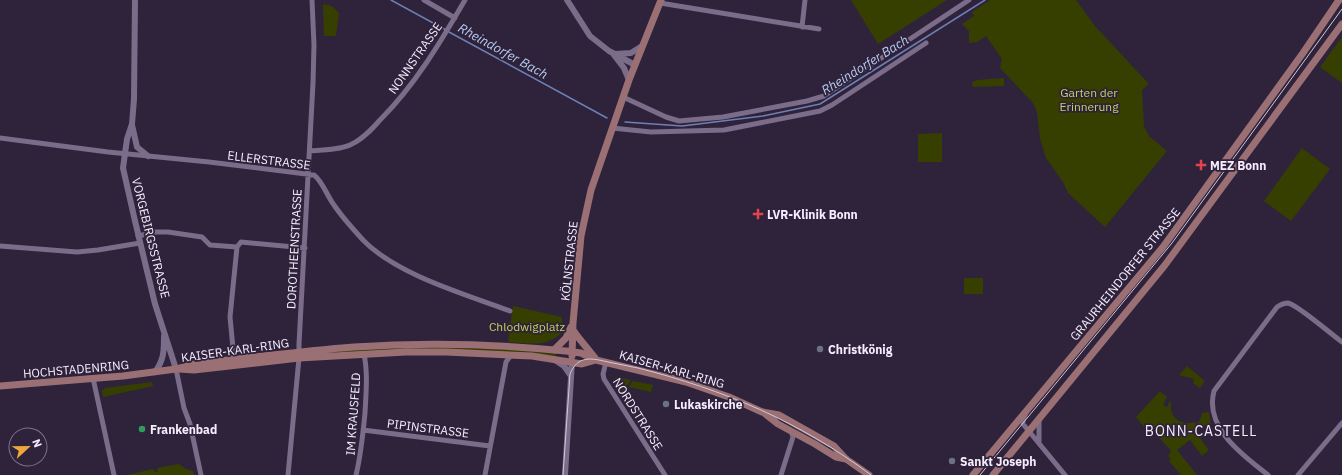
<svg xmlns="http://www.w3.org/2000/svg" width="1342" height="475" viewBox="0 0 1342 475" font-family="'IBM Plex Sans',sans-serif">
	<rect width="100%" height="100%" fill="#2f223b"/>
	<path fill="#363f00" d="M851,0H947L878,44Z
		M990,0H1076L1095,26L1149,84L1142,90L1144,126L1149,136L1167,151L1105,227L1068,193L1063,182L1046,158L1040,139L1037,112L1033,103L1000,68L1002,59L986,36L977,42L969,43V31L962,24L974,16L972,12Z
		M323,4L332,6L339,13L336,36H324Z
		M1342,37V83L1320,67Z
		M1004,78V86L973,87L972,85L973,82L977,80Z
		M942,133V162H918V134Z
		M1302,148L1330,169L1291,221L1264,201Z
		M964,278H983V294H964Z
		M513,306L562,317L561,333C547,348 527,343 508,342Z
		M419,346L515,350L556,353L555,356L518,352L308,357V353Z
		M1187,366L1205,381L1200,388L1193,383L1194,379L1179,375Z
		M616,377L631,380L624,391L623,399L613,382L614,379Z
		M633,381L653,385L651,392L629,387L626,399L637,418L635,419L625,401V392Z
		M152,382L153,386L103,397L102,391L105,388Z
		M1160,391L1167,397L1163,405L1167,407L1170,401L1171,402C1168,416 1181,427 1194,422L1196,424C1200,422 1201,417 1202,413L1209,412L1211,424H1207L1199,429L1194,430L1209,450L1202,456L1190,440L1177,450L1197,475H1181L1169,461L1171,459L1168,456L1171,451L1148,425L1145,428L1136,417Z
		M179,464L186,469L193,471L194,475H127L153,469L155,472H158L157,468Z"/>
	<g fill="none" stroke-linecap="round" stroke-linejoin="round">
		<path stroke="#6d80b5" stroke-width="1.5" d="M391,0L446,30
			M449,32L607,118
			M625,122L682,126L763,116L820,104L985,0"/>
		<path stroke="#7b6c8a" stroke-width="5" d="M424,0L455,18
			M660,3L819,29
			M802,27L805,0
			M623,97L666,117L679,121L723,117L807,101L824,96L969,0
			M612,128L651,132L724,130L820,111L832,105L926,43
			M0,138L108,152L209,162L314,175C323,182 327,196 334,205C342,217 353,229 363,240C397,275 465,294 510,311
			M310,151C323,150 340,150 352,144C363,139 372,129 380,120C415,85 440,43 465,0
			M138,236L155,232H168L202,237L210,245L237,247
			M0,246L77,252L98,250L140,243
			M237,247L241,242L305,248
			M234,359L230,317L237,247
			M606,362L603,374L604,379L665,475
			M176,369L184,408L190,424L201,475
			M93,378L114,475
			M1025,415L1023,420V424L1065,475
			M1039,420V443
			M363,430L490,446
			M288,475L299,358V344L313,83L314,45L312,0
			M356,475C361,455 363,434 365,413C366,393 368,373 364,354
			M485,475L506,362L511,355
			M781,475L793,437L791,431
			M1268,475C1243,455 1204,428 1214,391L1277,307C1280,305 1284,303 1288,303C1298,305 1332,335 1342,342
			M1298,475L1342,423"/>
		<path stroke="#7b6c8a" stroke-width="6" d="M135,0L134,99L132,124L127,139L123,168L135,221L155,304L176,369
			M567,0L590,36L609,51L635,65
			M615,54L631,53L642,46
			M614,55L624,68L629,80
			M132,125L137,147L148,156
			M555,360L564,366L571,376
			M155,372C164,360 164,351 164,336
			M565,475L572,361"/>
		<path stroke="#9a7074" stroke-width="7" d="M573,330L578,337L595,358
			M554,350L566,338L571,327
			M572,356L573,323L581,236L591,190L629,80L661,0
			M179,369L194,370L299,358L406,352H446L532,356L582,364L596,360
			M0,386L123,376L176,369L194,364C248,358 301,351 354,347C424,342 496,344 566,351L581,353L596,360L686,382L729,397L762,412L779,415L834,446L846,459L869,475
			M763,412L778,424L815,444L836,457L846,459
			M973,475L1163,247L1303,53L1339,0
			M993,475L1165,265L1342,24"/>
		<path stroke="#d2c9db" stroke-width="1" d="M563,475L570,374C578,355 591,358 608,362C618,364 628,366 638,368C724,390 799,421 871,475
			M980,475L1172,243L1342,9"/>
	</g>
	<g fill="#e0444e" stroke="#2f223b" stroke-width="1.5">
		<path d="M1199 159h4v4h4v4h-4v4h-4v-4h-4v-4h4z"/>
		<path d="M756 208h4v4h4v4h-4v4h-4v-4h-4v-4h4z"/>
	</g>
	<g fill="#6b7280" stroke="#2f223b" stroke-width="1.5">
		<circle cx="820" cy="349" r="4"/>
		<circle cx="666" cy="404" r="4"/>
		<circle cx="952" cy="461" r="4"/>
	</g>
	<circle fill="#2e9e5b" stroke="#2f223b" stroke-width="1.5" cx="142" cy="429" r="4"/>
	<g text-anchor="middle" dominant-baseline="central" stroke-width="3.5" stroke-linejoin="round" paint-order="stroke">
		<g font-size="12" fill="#f5edfe" stroke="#2f223b">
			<text transform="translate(415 58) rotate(-55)">NONNSTRASSE</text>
			<text transform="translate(269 160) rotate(7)">ELLERSTRASSE</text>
			<text transform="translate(151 238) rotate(76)">VORGEBIRGSSTRASSE</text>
			<text transform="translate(294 249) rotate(-87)">DOROTHEENSTRASSE</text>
			<text transform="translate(569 261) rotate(-84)">KÖLNSTRASSE</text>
			<text transform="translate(1125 274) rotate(-51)">GRAURHEINDORFER STRASSE</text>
			<text transform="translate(235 350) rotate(-8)">KAISER-KARL-RING</text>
			<text transform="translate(76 369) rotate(-5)">HOCHSTADENRING</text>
			<text transform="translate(672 369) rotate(16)">KAISER-KARL-RING</text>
			<text transform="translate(353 414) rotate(-86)">IM KRAUSFELD</text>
			<text transform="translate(638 414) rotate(58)">NORDSTRASSE</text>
			<text transform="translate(428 428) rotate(7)">PIPINSTRASSE</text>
		</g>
		<g font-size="12" fill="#c0d45a" stroke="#2f223b">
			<text x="1089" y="92">Garten der<tspan x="1089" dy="14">Erinnerung</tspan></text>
			<text x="527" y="326">Chlodwigplatz</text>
		</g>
		<g font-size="12" font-weight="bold" fill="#f5edfe" stroke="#2f223b" text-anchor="start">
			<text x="1210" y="165">MEZ Bonn</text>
			<text x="767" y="214">LVR-Klinik Bonn</text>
			<text x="828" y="349">Christkönig</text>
			<text x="674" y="404">Lukaskirche</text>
			<text x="150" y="429">Frankenbad</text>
			<text x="960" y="461">Sankt Joseph</text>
		</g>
		<g font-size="13" font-style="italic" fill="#b8ccf3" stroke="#2f223b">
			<text transform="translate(503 51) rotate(29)">Rheindorfer Bach</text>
			<text transform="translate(865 65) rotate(-32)">Rheindorfer Bach</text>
		</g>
		<g font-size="14" letter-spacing="1" fill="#f5edfe" stroke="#2f223b">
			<text x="1201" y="431">BONN-CASTELL</text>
		</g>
	</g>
	<g transform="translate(28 447) rotate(68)"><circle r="19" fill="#2f223b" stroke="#7e7389"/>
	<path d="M0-3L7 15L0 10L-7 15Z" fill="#eea73d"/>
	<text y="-6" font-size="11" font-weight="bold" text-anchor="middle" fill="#f5edfe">N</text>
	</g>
</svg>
